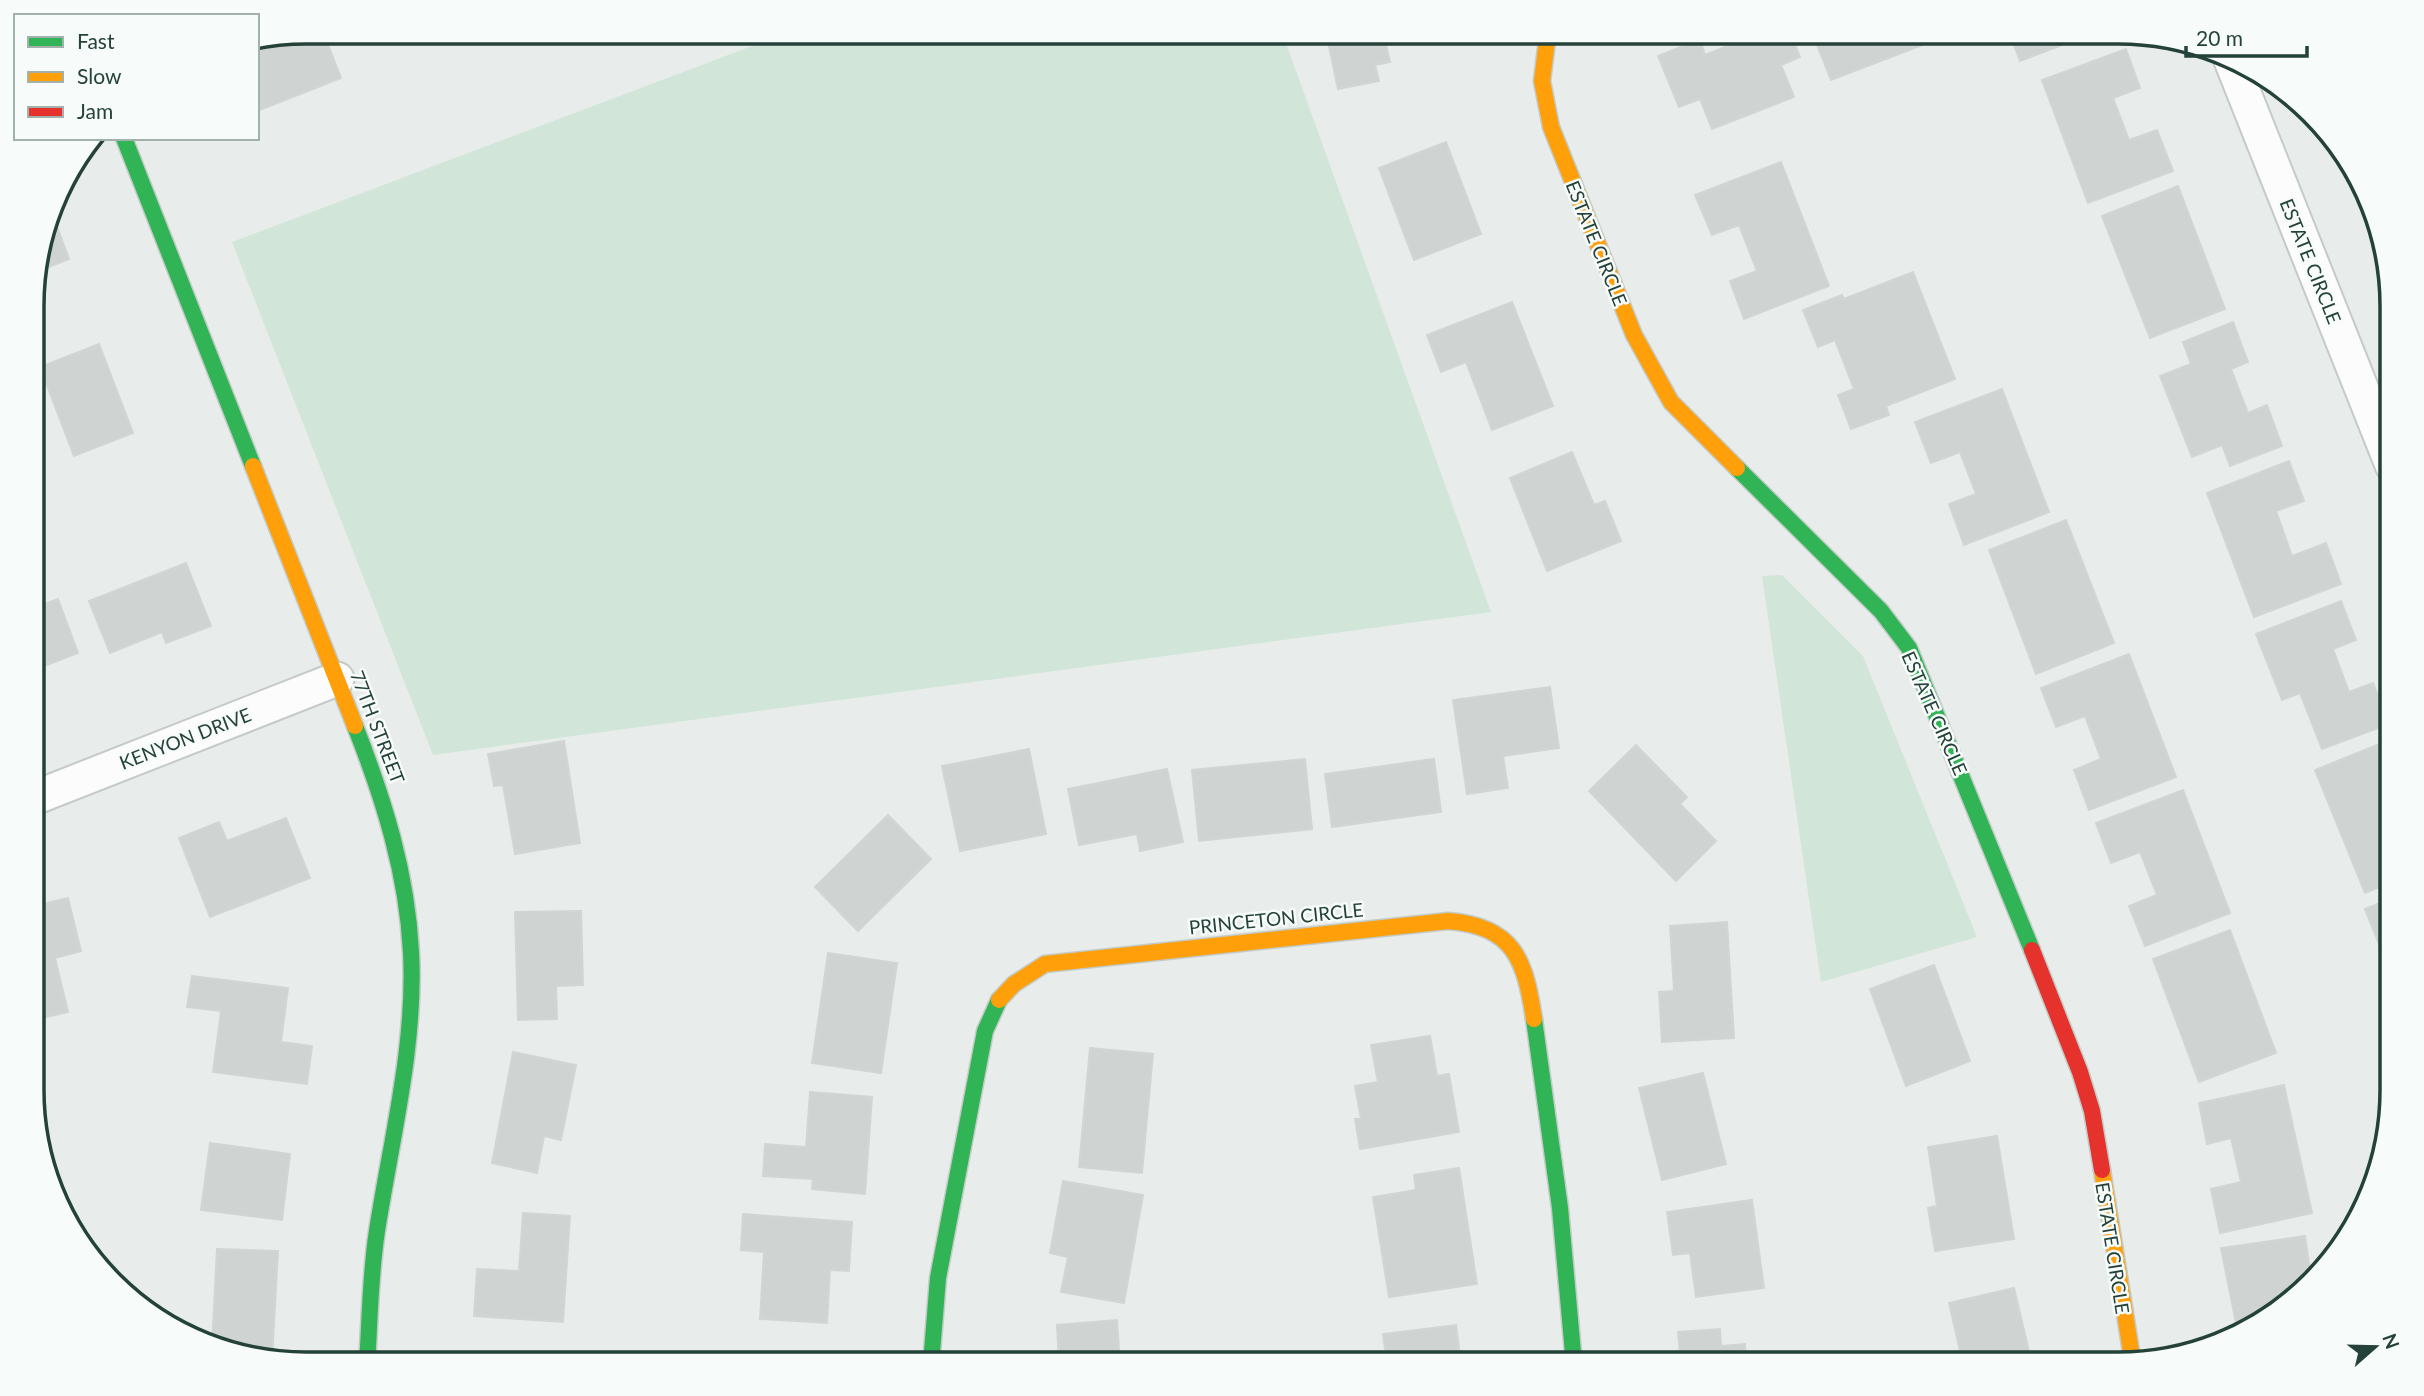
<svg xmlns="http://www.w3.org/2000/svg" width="2424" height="1396" viewBox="0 0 2424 1396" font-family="Lato,sans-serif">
	<rect width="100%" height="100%" fill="#e8edeb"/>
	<path fill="#d1e6d8" d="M789,32H1282L1491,612L433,755L232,242Z
		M1782,575L1863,656L1977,937L1821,982L1762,576Z"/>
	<path fill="#cfd4d2" stroke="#d1d6d4" stroke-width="2" d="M305,32H323L341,78L257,111V41Z
		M1326,32H1415L1416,35L1385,41L1390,62L1375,65L1379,81L1338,89Z
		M1745,32H1790L1800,57L1781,65L1794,97L1712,129L1700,99L1679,107L1658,56L1700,39L1705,55L1748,38Z
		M1812,32H1944L1946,36L1831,80Z
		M2009,32H2096L2020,61Z
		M2126,49L2140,88L2113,98L2129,140L2157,130L2173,171L2088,203L2042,80Z
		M1446,142L1481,234L1414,260L1379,168Z
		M1781,162L1829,286L1744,319L1730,281L1757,271L1739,225L1712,235L1695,195Z
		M2178,186L2225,309L2150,338L2102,216Z
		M52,213L69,259L34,273V270Z
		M1913,272L1955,379L1886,406L1889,415L1851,429L1838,395L1854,389L1835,340L1818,347L1803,310L1842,295L1844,299Z
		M1512,302L1553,406L1492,430L1466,362L1441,372L1427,335Z
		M2233,322L2248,362L2231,369L2248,413L2267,405L2282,446L2230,466L2222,445L2192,457L2160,376L2191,364L2183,342Z
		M99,344L133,433L74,456L40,367Z
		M2002,389L2049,512L1964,545L1949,504L1976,494L1960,452L1931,463L1915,422Z
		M1572,452L1594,505L1605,501L1621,541L1547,571L1510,478Z
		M2289,461L2304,501L2276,511L2292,556L2326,543L2341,584L2254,617L2207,493Z
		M2066,520L2114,643L2036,674L1989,550Z
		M186,563L211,626L166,643L162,632L110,653L89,601Z
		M58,599L78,653L34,670V608Z
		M2341,601L2356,640L2333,649L2349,692L2373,683L2389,724L2322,749L2300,693L2282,700L2256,634Z
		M2129,654L2176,777L2089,810L2074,770L2101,759L2085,716L2056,727L2041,688Z
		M1550,687L1559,748L1503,756L1508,788L1467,794L1453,700Z
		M2392,739V781L2385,784L2392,802V882L2365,893L2315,770Z
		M564,741L580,843L515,854L503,785L494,786L488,754Z
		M1636,745L1687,797L1680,804L1716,841L1676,881L1589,791Z
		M1029,749L1046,834L960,851L942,766Z
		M1305,759L1312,829L1199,841L1192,770Z
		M1434,759L1441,812L1332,827L1325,774Z
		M1167,769L1183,842L1140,851L1137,834L1079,845L1068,789Z
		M2183,790L2230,913L2145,946L2129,906L2157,895L2140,852L2111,863L2096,823Z
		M888,815L931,859L858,931L815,887Z
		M286,818L310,878L210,917L179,838L219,822L227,841Z
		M68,898L81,951L55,958L68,1012L34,1020V906Z
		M2392,898V977L2365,909Z
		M581,911L583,985L556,986L557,1019L518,1020L515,912Z
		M1727,922L1734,1038L1662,1042L1659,992L1674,991L1670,926Z
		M2230,930L2276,1053L2199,1082L2153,959Z
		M828,953L897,963L881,1073L812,1063Z
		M1934,965L1970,1061L1906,1086L1870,989Z
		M192,976L288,988L281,1042L312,1046L307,1084L213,1072L221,1011L187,1007Z
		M1430,1036L1437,1076L1449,1074L1459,1132L1360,1149L1355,1119H1361L1355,1086L1378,1082L1371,1045Z
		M1090,1048L1153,1054L1142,1173L1079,1167Z
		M513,1052L576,1065L561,1140L544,1136L537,1173L492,1163Z
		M1703,1073L1726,1164L1662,1180L1639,1088Z
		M2284,1085L2312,1213L2220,1233L2211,1189L2241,1182L2231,1138L2207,1144L2199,1103Z
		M810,1092L872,1097L865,1194L812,1189L813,1179L763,1176L765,1144L806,1147Z
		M1997,1136L2014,1239L1935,1251L1928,1208L1937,1206L1928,1147Z
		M210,1143L290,1154L282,1220L201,1210Z
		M1459,1168L1477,1284L1389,1297L1373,1197L1416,1190L1414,1175Z
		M1063,1181L1143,1195L1124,1303L1061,1292L1068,1257L1050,1253Z
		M1752,1200L1764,1288L1696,1297L1690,1253L1673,1255L1667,1212Z
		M523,1213L570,1216L563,1322L474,1316L477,1269L519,1271Z
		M743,1214L852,1222L849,1271L830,1270L827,1323L760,1319L764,1252L741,1250Z
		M2305,1236L2312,1284L2256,1328L2238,1333L2221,1248Z
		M217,1249L278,1251L272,1360L234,1355L212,1346Z
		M2014,1288L2032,1364H1963L1949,1303Z
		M1117,1320L1120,1364H1059L1057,1325Z
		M1456,1325L1461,1364H1387L1383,1334Z
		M1720,1329L1721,1346L1745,1344L1746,1364H1681L1678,1332Z
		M515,1360V1364H470V1362Z
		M760,1360H824V1364H760Z"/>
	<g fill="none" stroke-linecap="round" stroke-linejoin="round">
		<defs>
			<path id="street" d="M2230,58L2392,465
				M34,798L337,679"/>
			<path id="fast" d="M124,138L253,466
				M1737,468L1881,611L1909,648L2032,950
				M355,726C384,800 407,873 411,952C416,1045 391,1140 377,1231C370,1275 370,1320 367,1364
				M1534,1019L1560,1208L1574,1364
				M931,1364L938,1278L985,1031L999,1000"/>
			<path id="slow" d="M1548,32L1542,81L1551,127L1634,335L1671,402L1737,468
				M253,466L355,726
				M999,1000L1014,984L1045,964L1448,921C1515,926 1525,961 1534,1019
				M2102,1170L2133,1364"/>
			<path id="jam" d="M2032,950L2080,1072L2092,1111L2102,1170"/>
		</defs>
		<use href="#street" stroke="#c5cac8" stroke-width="37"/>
		<use href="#fast" stroke="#c3cbc8" stroke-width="19"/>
		<use href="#slow" stroke="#c3cbc8" stroke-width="19"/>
		<use href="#jam" stroke="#c3cbc8" stroke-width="19"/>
		<use href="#street" stroke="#fcfcfc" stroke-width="33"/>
		<use href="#fast" stroke="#30b455" stroke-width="16"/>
		<use href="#slow" stroke="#ff9f0a" stroke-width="16"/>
		<use href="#jam" stroke="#e5322d" stroke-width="16"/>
	</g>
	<g text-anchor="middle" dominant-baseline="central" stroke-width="5" stroke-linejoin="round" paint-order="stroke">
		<g font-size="19" fill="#24423a" stroke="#f7fbf9">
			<text transform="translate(1597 243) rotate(68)">ESTATE CIRCLE</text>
			<text transform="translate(2311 261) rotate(68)">ESTATE CIRCLE</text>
			<text transform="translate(1935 713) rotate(66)">ESTATE CIRCLE</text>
			<text transform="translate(378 727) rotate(69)">77TH STREET</text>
			<text transform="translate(185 738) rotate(-21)">KENYON DRIVE</text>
			<text transform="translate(1276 918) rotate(-6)">PRINCETON CIRCLE</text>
			<text transform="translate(2113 1248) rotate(81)">ESTATE CIRCLE</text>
		</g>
	</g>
	<path d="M0 0H2424V1396H0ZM306 44H2118A262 262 0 0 1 2380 306V1090A262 262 0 0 1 2118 1352H306A262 262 0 0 1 44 1090V306A262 262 0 0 1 306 44Z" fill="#f7fbf9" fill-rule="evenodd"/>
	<path fill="none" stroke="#24423a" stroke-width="3.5" d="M306 44H2118A262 262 0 0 1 2380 306V1090A262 262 0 0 1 2118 1352H306A262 262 0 0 1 44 1090V306A262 262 0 0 1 306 44Z"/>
	<rect x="14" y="14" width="245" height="126" fill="#f7fbf9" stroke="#a3b1ad" stroke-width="2"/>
	<rect x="28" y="37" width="35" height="10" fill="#30b455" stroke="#a3b1ad" stroke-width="2"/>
	<text x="77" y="49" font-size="21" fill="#24423a">Fast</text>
	<rect x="28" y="72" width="35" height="10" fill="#ff9f0a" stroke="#a3b1ad" stroke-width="2"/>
	<text x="77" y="84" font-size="21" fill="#24423a">Slow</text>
	<rect x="28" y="107" width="35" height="10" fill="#e5322d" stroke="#a3b1ad" stroke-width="2"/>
	<text x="77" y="119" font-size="21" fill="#24423a">Jam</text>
	<g transform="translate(2375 1347) rotate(70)" stroke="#f7fbf9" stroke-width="5" paint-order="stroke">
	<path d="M0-5L12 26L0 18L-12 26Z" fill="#24423a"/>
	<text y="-10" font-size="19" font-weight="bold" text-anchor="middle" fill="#24423a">N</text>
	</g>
	<path d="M2186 46v10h121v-10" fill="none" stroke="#24423a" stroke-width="3.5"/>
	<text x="2196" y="46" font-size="21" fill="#24423a" stroke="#f7fbf9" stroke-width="5" paint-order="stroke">20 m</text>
</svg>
